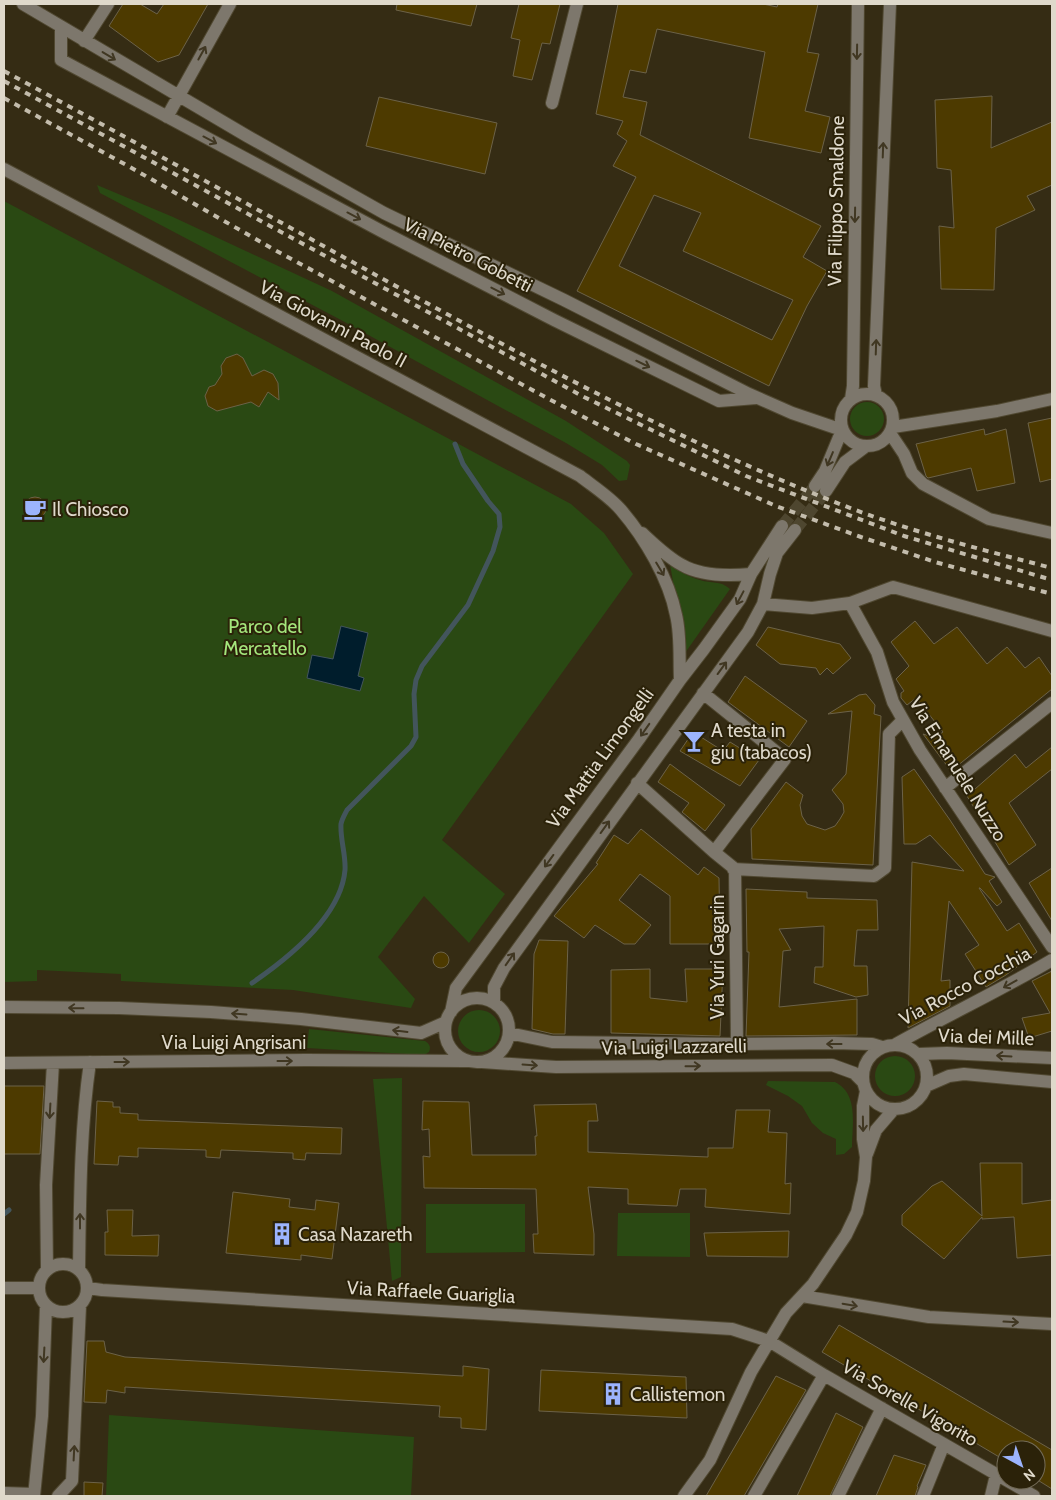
<svg xmlns="http://www.w3.org/2000/svg" width="1056" height="1500" viewBox="0 0 1056 1500" font-family="Cabin,sans-serif">
	<rect width="100%" height="100%" fill="#352c14"/>
	<path fill="#2a4913" d="M97,185L173,217L332,291L566,421L627,461L630,465L627,480L619,481L602,465L566,443L341,320L100,193Z
		M4,201L571,504L604,533L633,574L442,840L505,894L469,943L424,896L378,957L415,999L411,1008L293,990L121,981V974L37,970V981L4,982Z
		M850 419a17 17 0 1 1 34 0a17 17 0 1 1-34 0Z
		M670,564C679,571 689,577 700,580C712,584 720,580 730,589L685,653Z
		M458 1031a21 21 0 1 1 42 0a21 21 0 1 1-42 0Z
		M309,1029L425,1041C430,1044 431,1047 429,1052L424,1055L307,1048Z
		M875 1076a20 20 0 1 1 40 0a20 20 0 1 1-40 0Z
		M402,1078L401,1277L392,1281L373,1079Z
		M768,1081L835,1082C859,1094 852,1125 852,1147L844,1154L836,1155V1139L823,1133L812,1123L802,1106L788,1096L766,1085Z
		M426,1204H525V1252L426,1253Z
		M618,1213H690V1257L617,1256Z
		M109,1415L414,1437L411,1496H106Z"/>
	<path fill="#001d2c" stroke="#43555c" d="M341,626L368,633L358,676L364,678L360,691L307,678L312,655L333,659Z"/>
	<g fill="none" stroke-linecap="round" stroke-linejoin="round">
		<path stroke="#43555c" stroke-width="5" d="M252,983C287,959 341,917 345,870C346,855 340,839 341,824C342,819 345,814 347,810L411,746L416,737L414,694L416,680L422,666L468,605L493,551L500,527L499,514L488,501L463,464L455,444
			M4,1214L9,1210"/>
	</g>
	<path fill="#4d3a00" stroke="#6c6248" fill-rule="evenodd" d="M123,4H140L157,14L164,4H208L179,55L158,62L109,26Z
		M397,4H477L471,26L396,10Z
		M519,4H560L550,44L542,43L532,80L513,76L520,40L511,38Z
		M618,4H763L777,7L778,4H818L807,52L819,54L805,111L830,117L821,153L749,138L765,52L657,29L646,73L630,70L623,97L647,102L640,135L821,226L803,257L827,271L807,306L769,386L577,291L636,177L613,166L627,141L617,134L623,121L596,114ZM654,195L701,213L683,251L793,300L772,340L619,266Z
		M992,96L991,148L1052,122V185L1027,196L1035,210L996,228L994,290L941,289L939,226L954,228L951,170L937,168L935,100Z
		M379,97L497,123L485,174L366,146Z
		M237,354L243,358L252,376L264,370L273,374L278,383L279,400L268,392L259,407L251,402L217,411L208,406L205,396L209,387L215,385L222,374L221,366L226,358Z
		M1052,418V479L1040,482L1028,423Z
		M984,429L985,435L1006,429L1015,483L977,491L971,468L928,478L926,476L916,444Z
		M24 508a11 11 0 1 1 22 0a11 11 0 1 1-22 0Z
		M915,621L934,644L957,627L987,664L1007,647L1025,668L1039,657L1052,676V689L951,771L923,734L935,738L943,732L916,698L907,705L901,698V693L904,691L896,679L909,666L891,642Z
		M768,627L840,644L851,658L833,674L827,668L820,675L816,668L780,664L756,645Z
		M745,676L807,721L789,747L728,702Z
		M866,694L875,705L874,714L881,716L873,865L752,859L751,829L786,782L803,795L800,805L802,816L807,824L825,830L835,826L840,819L844,812L843,804L832,790L846,774L852,711L828,714L859,695Z
		M693,732L723,751L730,742L759,760L740,786L680,751Z
		M1052,747V769L1009,803L1036,845L1009,865L967,796L1015,754L1026,768Z
		M670,764L725,805L705,831L682,812L689,803L658,782Z
		M914,769L950,820L985,874L995,877L989,881L1002,902L997,906L980,888H979L1007,931L1019,923L1037,952L1006,975L986,987L965,954L979,945L949,901L941,981L950,980V1006L908,1028L912,862L964,871L930,835L916,844H904L902,777Z
		M641,829L698,875L704,867L719,878L720,944H670V896L640,874L619,900L651,925L635,944H624L595,925L584,938L554,916L598,864L596,863L614,835L628,844Z
		M1052,868V921L1029,883Z
		M746,889L807,892V898L877,900L878,930H857L854,966H867L868,995L856,997L814,983L815,967H823L824,926L779,929L791,950L783,951L779,1007L857,999V1035L746,1036L749,952H747Z
		M539,940L568,941L565,1034H553L532,1029L534,954Z
		M433 960a8 8 0 1 1 16 0a8 8 0 1 1-16 0Z
		M650,969V998L687,1002L685,969H723L720,1036L611,1033V970Z
		M1052,971V1031L1029,1038L1022,1018L1050,1013L1032,981Z
		M4,1086H44L40,1154H4Z
		M97,1101L113,1102V1107H120V1113L138,1114V1120L342,1128L341,1154L306,1153L305,1160L293,1159V1153L221,1150L220,1158L206,1157V1150L138,1148V1157L119,1156L118,1165L94,1164Z
		M423,1101L469,1102L472,1155H536L535,1136H537L534,1105L596,1104L598,1121H588V1152L708,1157V1148H733L736,1110H770L768,1132L787,1133L785,1184L791,1183L790,1214L705,1207L706,1189H680L677,1206L628,1204V1189L588,1187L594,1234V1255L534,1253L533,1234H538L536,1189L424,1188L423,1156L430,1157L429,1129L422,1130Z
		M980,1163H1022V1204L1052,1200V1255L1017,1258L1014,1217L982,1219V1217L944,1259L902,1225V1215L932,1186L942,1181L982,1216Z
		M233,1192L290,1199L289,1207L315,1210L316,1200L339,1203L332,1259L301,1255V1260L226,1253Z
		M107,1210H133L132,1236L159,1235L158,1256L105,1255V1232H108Z
		M789,1231L788,1257L707,1256L704,1233Z
		M839,1325L1052,1450V1489L1036,1479V1450H1006V1461L822,1352Z
		M87,1341H104L106,1352L125,1357L463,1376V1366L489,1369L486,1430L461,1428V1418L439,1417L440,1406L125,1387V1393L107,1390L106,1403L84,1402Z
		M541,1370L686,1377L687,1418L539,1411Z
		M776,1376L806,1390L744,1496H706Z
		M836,1413L863,1427L830,1496H797Z
		M894,1455L926,1465L917,1486L918,1487L915,1496H876Z
		M84,1482L103,1483L102,1496H84Z"/>
	<g fill="none" stroke-linecap="round" stroke-linejoin="round">
		<path stroke="#4e462f" stroke-width="12" stroke-dasharray="12 6" stroke-linecap="butt" d="M782,526L815,486
			M795,530L826,491"/>
		<defs>
			<path id="minor" d="M23,4L247,136L384,213L564,300L749,394L792,413L842,430L825,471L815,486
				M61,27V60L385,233L554,320L719,401L756,398
				M84,41L108,4
				M552,103L577,4
				M167,117L230,4
				M4,169L580,476C594,487 610,497 621,510C645,538 669,579 676,615C681,635 679,658 680,680
				M841 420a26 26 0 1 1 52 0a26 26 0 1 1-52 0Z
				M876,395L874,386L890,4
				M851,399L853,386L858,4
				M893,427L997,411L1052,399
				M890,433L904,454L912,473L923,484L989,519L1052,533
				M826,491L845,462L865,447
				M642,533C654,544 667,557 682,565C701,576 729,576 751,574
				M850,603L877,652L893,702L920,750L1052,947
				M763,604L812,608L850,603L893,587L1052,631
				M703,693L785,759L714,852
				M637,783L714,852L735,869L737,1044
				M945,788L1052,703
				M733,869L874,876L885,868L889,734L903,720
				M445 1030a32 32 0 1 1 64 0a32 32 0 1 1-64 0Z
				M494,1003V987L504,968L748,632L763,604L770,574L777,553L795,530
				M4,1007L119,1008L211,1012L301,1019L421,1033L446,1022
				M451,1012L456,988L639,739L680,680L704,649L740,599L751,574L782,526
				M509,1033L552,1042L737,1044L834,1043L872,1044L882,1047
				M896,1044C948,1015 1001,990 1052,960
				M863 1077a32 32 0 1 1 64 0a32 32 0 1 1-64 0Z
				M919,1054L947,1053L1052,1058
				M482,1062L556,1067L832,1065L854,1073L863,1082
				M4,1063L306,1060L465,1061
				M926,1086L949,1076L964,1074L1052,1082
				M867,1154L876,1130L894,1109
				M39 1288a24 24 0 1 1 48 0a24 24 0 1 1-48 0Z
				M47,1270L46,1185L53,1063
				M79,1270C80,1201 80,1131 90,1062
				M4,1288H39
				M88,1288L102,1290L732,1329L769,1341L824,1375L1034,1496
				M802,1296L929,1317L1052,1324
				M4,1493L34,1494
				M34,1496L42,1416L46,1306
				M58,1496L72,1481L80,1306
				M684,1496L710,1460L751,1372L786,1313L813,1284L846,1235L857,1212L864,1181L866,1157L863,1139V1106L866,1091
				M754,1496L824,1375
				M838,1496L882,1408
				M923,1496L944,1444
				M991,1496L996,1475"/>
		</defs>
		<use href="#minor" stroke="#504831" stroke-width="14"/>
		<use href="#minor" stroke="#7d776c" stroke-width="12"/>
		<path stroke="#c3bcac" stroke-width="4" stroke-dasharray="6 6" stroke-linecap="butt" d="M4,71C131,140 257,209 383,279C534,362 685,444 845,506C912,532 983,550 1052,568
			M4,81L584,397L746,476L904,536L1052,580
			M4,98L130,167L273,249L547,398L636,444L776,506L861,537L935,562L1052,594"/>
	</g>
	<defs><path id="oneway-shaft" d="M-6 0H5M1.5-3L5.5 0L1.5 3" fill="none" stroke-width="1.6" stroke-linecap="round" stroke-linejoin="round" transform="scale(1.25)"/></defs>
	<g stroke="#403722">
		<use href="#oneway-shaft" transform="translate(857 52) rotate(91)"/>
		<use href="#oneway-shaft" transform="translate(202 53) rotate(-61)"/>
		<use href="#oneway-shaft" transform="translate(109 56) rotate(31)"/>
		<use href="#oneway-shaft" transform="translate(210 140) rotate(28)"/>
		<use href="#oneway-shaft" transform="translate(883 150) rotate(-88)"/>
		<use href="#oneway-shaft" transform="translate(855 215) rotate(91)"/>
		<use href="#oneway-shaft" transform="translate(354 216) rotate(28)"/>
		<use href="#oneway-shaft" transform="translate(498 291) rotate(27)"/>
		<use href="#oneway-shaft" transform="translate(876 347) rotate(-88)"/>
		<use href="#oneway-shaft" transform="translate(643 364) rotate(26)"/>
		<use href="#oneway-shaft" transform="translate(830 459) rotate(113)"/>
		<use href="#oneway-shaft" transform="translate(660 569) rotate(59)"/>
		<use href="#oneway-shaft" transform="translate(740 598) rotate(118)"/>
		<use href="#oneway-shaft" transform="translate(722 668) rotate(-54)"/>
		<use href="#oneway-shaft" transform="translate(645 730) rotate(125)"/>
		<use href="#oneway-shaft" transform="translate(605 827) rotate(-54)"/>
		<use href="#oneway-shaft" transform="translate(549 861) rotate(126)"/>
		<use href="#oneway-shaft" transform="translate(510 959) rotate(-55)"/>
		<use href="#oneway-shaft" transform="translate(1010 984) rotate(151)"/>
		<use href="#oneway-shaft" transform="translate(76 1008) rotate(-179)"/>
		<use href="#oneway-shaft" transform="translate(239 1014) rotate(-176)"/>
		<use href="#oneway-shaft" transform="translate(400 1031) rotate(-173)"/>
		<use href="#oneway-shaft" transform="translate(834 1044) rotate(-180)"/>
		<use href="#oneway-shaft" transform="translate(1004 1056) rotate(-177)"/>
		<use href="#oneway-shaft" transform="translate(285 1061)"/>
		<use href="#oneway-shaft" transform="translate(122 1062)"/>
		<use href="#oneway-shaft" transform="translate(530 1065) rotate(4)"/>
		<use href="#oneway-shaft" transform="translate(693 1066) rotate(-1)"/>
		<use href="#oneway-shaft" transform="translate(50 1111) rotate(93)"/>
		<use href="#oneway-shaft" transform="translate(863 1124) rotate(89)"/>
		<use href="#oneway-shaft" transform="translate(80 1221) rotate(-90)"/>
		<use href="#oneway-shaft" transform="translate(850 1305) rotate(10)"/>
		<use href="#oneway-shaft" transform="translate(1011 1322) rotate(3)"/>
		<use href="#oneway-shaft" transform="translate(44 1355) rotate(93)"/>
		<use href="#oneway-shaft" transform="translate(74 1453) rotate(-87)"/>
	</g>
	<defs>
		<symbol id="cafe-bare" viewBox="-9 -9 18 18"><path d="M-5.5-4.5H6V0H3Q3 3.5 0 3.5H-2.5Q-5.5 3.5-5.5 0ZM3-3.2v2h1.7v-2ZM-6 4.5H4V6H-6Z" fill="#9cb4fd" stroke="#2b2209" stroke-width="2.5" paint-order="stroke"/></symbol>
		<symbol id="bar-bare" viewBox="-9 -9 18 18"><path d="M-6-5H6L.8 .8V4.5H3.5V6h-7V4.5H-.8V.8Z" fill="#9cb4fd" stroke="#2b2209" stroke-width="2.5" paint-order="stroke"/></symbol>
		<symbol id="building-bare" viewBox="-9 -9 18 18"><path d="M-4-6H4V6H1V3H-1V6H-4ZM-2.5-4.3h1.7v1.8h-1.7ZM.8-4.3h1.7v1.8H.8ZM-2.5-1h1.7V.8h-1.7ZM.8-1h1.7V.8H.8Z" fill="#9cb4fd" stroke="#2b2209" stroke-width="2.5" paint-order="stroke"/></symbol>
	</defs>
	<g fill-rule="evenodd">
		<use href="#cafe-bare" x="19" y="493" width="32" height="32"/>
		<use href="#bar-bare" x="678" y="725" width="32" height="32"/>
		<use href="#building-bare" x="266" y="1218" width="32" height="32"/>
		<use href="#building-bare" x="597" y="1378" width="32" height="32"/>
	</g>
	<g text-anchor="middle" dominant-baseline="central" stroke-width="4" stroke-linejoin="round" paint-order="stroke">
		<g font-size="19" fill="#dfd9cb" stroke="#2b2209">
			<text transform="translate(836 201) rotate(-89)">Via Filippo Smaldone</text>
			<text transform="translate(468 255) rotate(27)">Via Pietro Gobetti</text>
			<text transform="translate(333 324) rotate(28)">Via Giovanni Paolo II</text>
			<text transform="translate(600 758) rotate(-54)">Via Mattia Limongelli</text>
			<text transform="translate(958 769) rotate(58)">Via Emanuele Nuzzo</text>
			<text transform="translate(717 957) rotate(-90)">Via Yuri Gagarin</text>
			<text transform="translate(965 986) rotate(-28)">Via Rocco Cocchia</text>
			<text transform="translate(986 1037) rotate(2)">Via dei Mille</text>
			<text x="234" y="1042">Via Luigi Angrisani</text>
			<text transform="translate(674 1047) rotate(-1)">Via Luigi Lazzarelli</text>
			<text transform="translate(431 1292) rotate(3)">Via Raffaele Guariglia</text>
			<text transform="translate(910 1403) rotate(30)">Via Sorelle Vigorito</text>
		</g>
		<g font-size="19" fill="#dfd9cb" stroke="#2b2209" text-anchor="start">
			<text x="52" y="509">Il Chiosco</text>
			<text x="711" y="730">A testa in<tspan x="711" dy="22">giu (tabacos)</tspan></text>
			<text x="298" y="1234">Casa Nazareth</text>
			<text x="630" y="1394">Callistemon</text>
		</g>
		<g font-size="19" fill="#a4e67c" stroke="#2b2209">
			<text x="265" y="626">Parco del<tspan x="265" dy="22">Mercatello</tspan></text>
		</g>
	</g>
	<rect width="1056" height="1500" fill="none" stroke="#dfd9cb" stroke-width="10"/>
	<g transform="translate(1021 1465) rotate(140)"><circle r="24" fill="#2b2209" stroke="#736b57"/>
	<path d="M0-4L9 19L0 12L-9 19Z" fill="#9cb4fd"/>
	<text y="-8" font-size="14" font-weight="bold" text-anchor="middle" fill="#dfd9cb">N</text>
	</g>
</svg>
